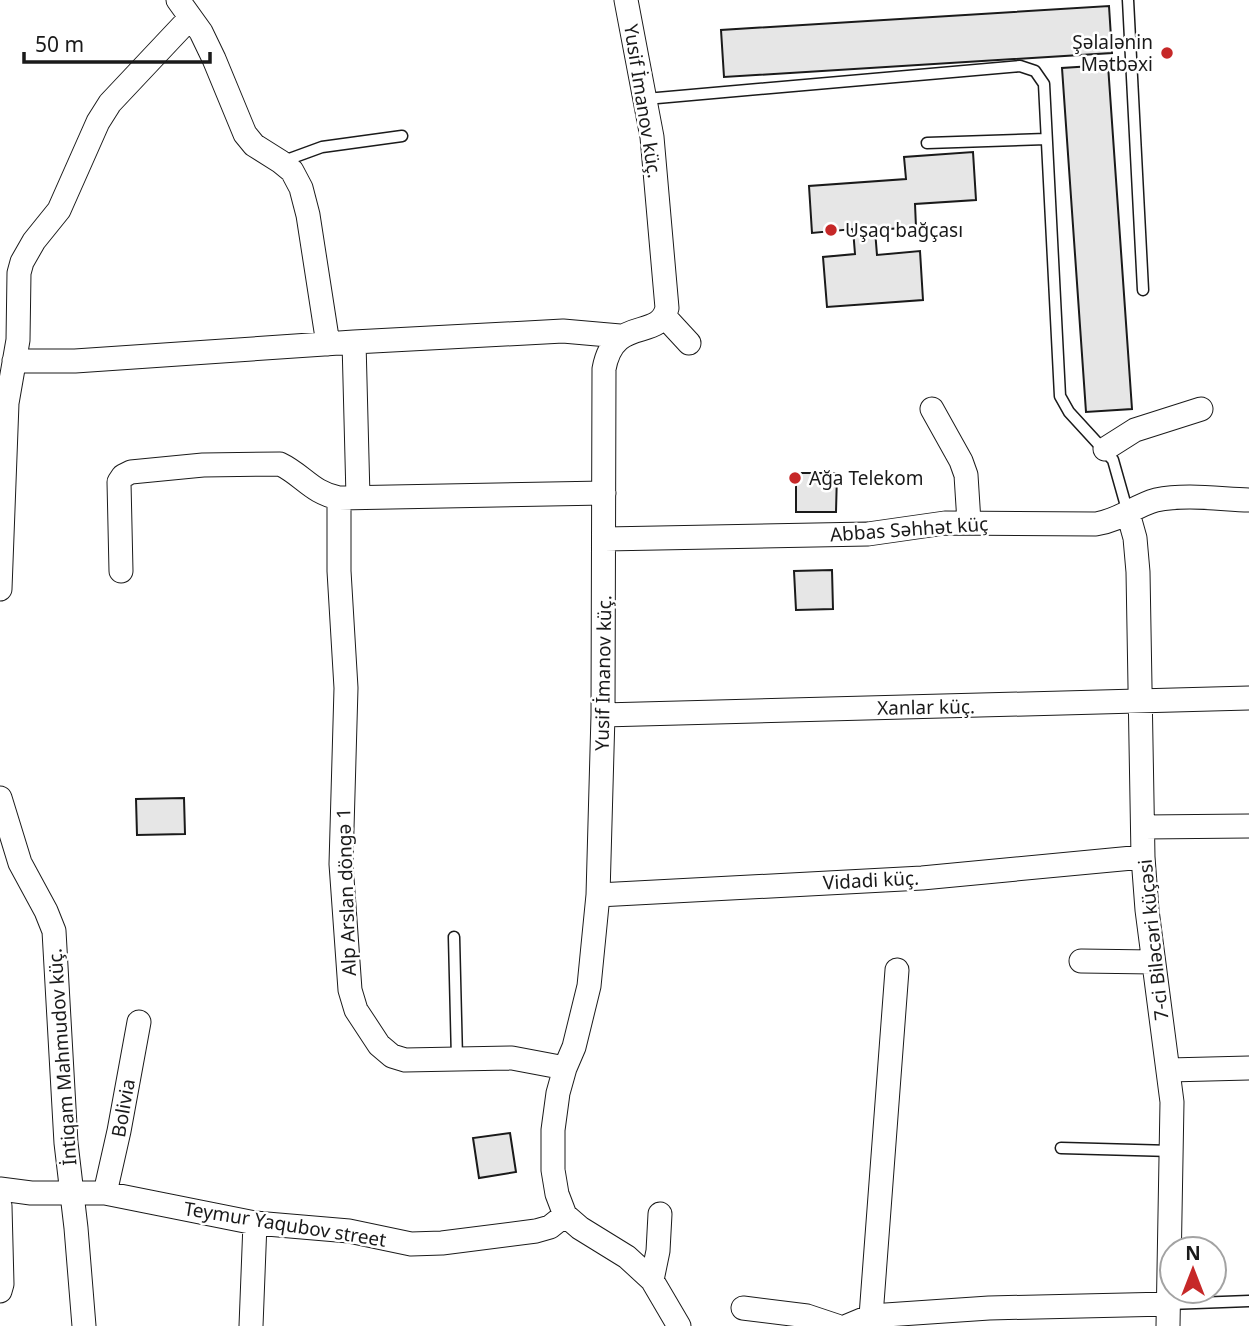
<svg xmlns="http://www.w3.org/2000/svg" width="1249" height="1326" viewBox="0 0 1249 1326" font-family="'Noto Sans',sans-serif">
	<rect width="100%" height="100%" fill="#fff"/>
	<path fill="#e6e6e6" stroke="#1a1a1a" stroke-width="2" d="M1109,6L1112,53L724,77L721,30Z
		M1108,65L1132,409L1086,412L1062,68Z
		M973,152L976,200L915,204L916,227L875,230L877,255L920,251L923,300L827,307L823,257L855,254L853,229L812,233L809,186L906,179L904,157Z
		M796,473H837L836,512H796Z
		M832,570L833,609L796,610L794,571Z
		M184,798L185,834L137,835L136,799Z
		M510,1133L516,1172L479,1178L473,1138Z"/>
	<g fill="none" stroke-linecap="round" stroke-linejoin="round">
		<defs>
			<path id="lane" d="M1128,0L1143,290
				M646,99L1020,66L1035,71L1044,84L1060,396L1069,412L1113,460L1128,513
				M927,143L1046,139
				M281,162L322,147L402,136
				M454,937L457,1059
				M1061,1148L1172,1151
				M1169,1304L1249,1301"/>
			<path id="street" d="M178,0L201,32L214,59L245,134L254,145L281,162L292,171L301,188L308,215L328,344
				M626,0L652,137L667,308C659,342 614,314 604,369L603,715L598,895L589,986L574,1047L565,1068L558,1093L553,1130V1170L557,1194L565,1215L580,1228L627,1257L652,1280L679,1326
				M665,317L689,343
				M354,342L358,497
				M14,361H75L354,342L563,331L620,336
				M932,409L961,461L966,475L969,522
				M1105,449L1135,430L1201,409
				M339,498V571L346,688L341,864L350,990L356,1010L379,1045L392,1056L405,1060L512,1058L565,1068
				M1128,513L1135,538L1138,572L1143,857L1147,910L1172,1102L1168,1326
				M605,539L868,534L945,523L1096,524C1121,520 1134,506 1156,500C1186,494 1219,499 1249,500
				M121,571L119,482L123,476L131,472L203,465L280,464C303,475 312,493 339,498L604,493
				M0,589L7,403L18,340L19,273L22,262L34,241L59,210L98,122L110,103L190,18
				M603,715L1249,698
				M0,798L20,863L46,911L54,931L66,1143L76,1228L84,1326
				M1144,827L1249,826
				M598,895L922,878L1143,857
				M1081,961L1153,962
				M1169,1070L1249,1068
				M0,1189L31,1193H105L255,1223L349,1231L411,1244L442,1243L536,1231L550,1227L565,1215
				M105,1193L119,1131L139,1022
				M0,1206L2,1284L0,1291
				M652,1280L658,1251L660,1214
				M743,1308L807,1316L837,1326
				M871,1316L897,970
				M251,1326L255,1223
				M847,1326L871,1316L989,1308L1169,1304"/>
		</defs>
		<use href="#lane" stroke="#1a1a1a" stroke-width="13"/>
		<use href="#street" stroke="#1a1a1a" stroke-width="25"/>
		<use href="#lane" stroke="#fff" stroke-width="10"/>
		<use href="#street" stroke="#fff" stroke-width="23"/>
	</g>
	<g fill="#c62828" stroke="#fff" stroke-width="2.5">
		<circle cx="1167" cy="53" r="7"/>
		<circle cx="831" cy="230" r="7"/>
		<circle cx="795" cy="478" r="7"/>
	</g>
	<g text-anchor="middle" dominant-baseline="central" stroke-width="5" stroke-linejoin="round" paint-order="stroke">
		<g font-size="19" fill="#1a1a1a" stroke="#fff" text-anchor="start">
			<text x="1153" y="42" text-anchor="end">Şəlalənin<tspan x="1153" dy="22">Mətbəxi</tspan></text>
			<text x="845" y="230">Uşaq bağçası</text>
			<text x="809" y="478">Ağa Telekom</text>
		</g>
		<g font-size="19" fill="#1a1a1a" stroke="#fff">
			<text transform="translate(643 101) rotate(81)">Yusif İmanov küç.</text>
			<text transform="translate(909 529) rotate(-4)">Abbas Səhhət küç</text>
			<text transform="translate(603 673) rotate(-89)">Yusif İmanov küç.</text>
			<text transform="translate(926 707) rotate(-1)">Xanlar küç.</text>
			<text transform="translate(871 880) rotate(-3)">Vidadi küç.</text>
			<text transform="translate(346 892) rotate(-92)">Alp Arslan döngə 1</text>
			<text transform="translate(1153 940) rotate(-96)">7-ci Biləcəri küçəsi</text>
			<text transform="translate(62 1057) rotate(-94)">İntiqam Mahmudov küç.</text>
			<text transform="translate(123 1108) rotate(-80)">Bolivia</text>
			<text transform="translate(285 1224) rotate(9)">Teymur Yaqubov street</text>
		</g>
	</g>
	<g transform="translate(1193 1270)"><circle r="33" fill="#ffffff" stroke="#a3a3a3" stroke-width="2"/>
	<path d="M0-5L12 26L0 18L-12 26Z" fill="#c62828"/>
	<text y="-10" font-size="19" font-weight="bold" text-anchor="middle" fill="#1a1a1a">N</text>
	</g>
	<path d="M24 52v10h186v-10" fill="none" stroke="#1a1a1a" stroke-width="3.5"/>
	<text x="35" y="52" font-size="21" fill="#1a1a1a" stroke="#ffffff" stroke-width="5" paint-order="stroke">50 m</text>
</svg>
